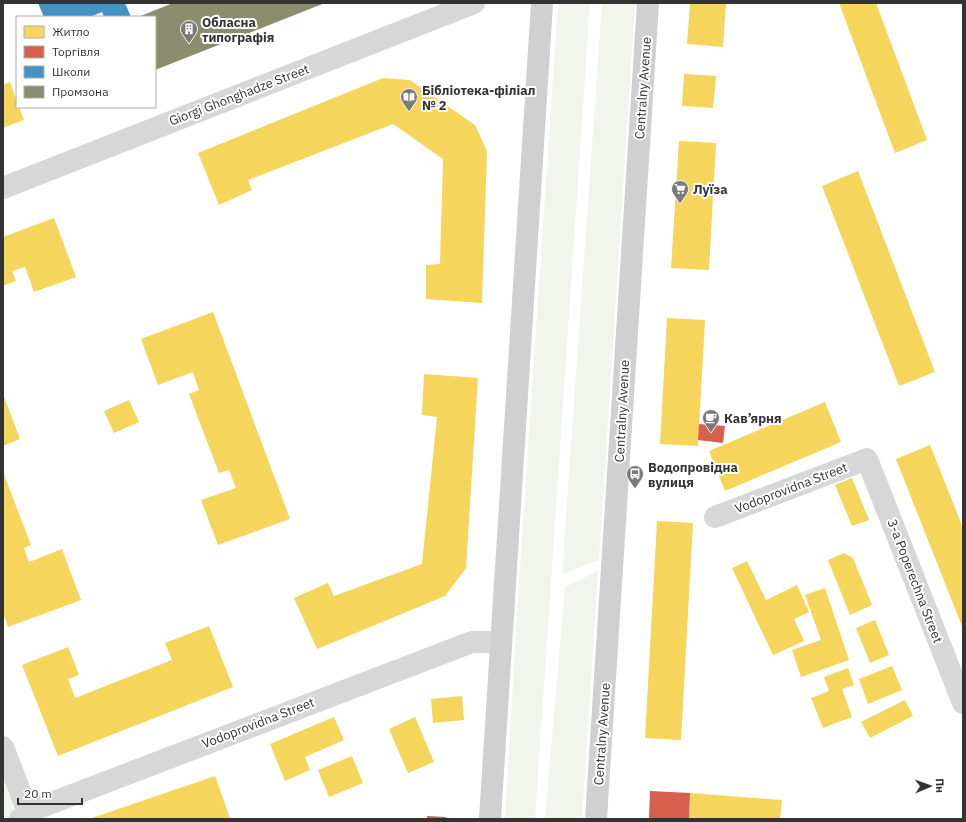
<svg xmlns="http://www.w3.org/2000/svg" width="966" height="822" viewBox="0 0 966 822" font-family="'IBM Plex Sans',sans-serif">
	<rect width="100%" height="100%" fill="#fff"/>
	<path fill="#f1f5ed" d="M558,3H590L535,819H505L518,597Z
		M602,3H635L599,560L562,574Z
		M598,571L582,819H545L565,587Z
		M3,775L14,803L11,819H3Z"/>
	<path fill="#f6d55c" d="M690,3H726L723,47L687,44Z
		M839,3H876L927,140L895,153Z
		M684,74L716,76L713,108L682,106Z
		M383,78L410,80L475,125L487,151L482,303L426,299V265L440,264L443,159L393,124L248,180L252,190L219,205L198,153Z
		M10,82L17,102V107H19L24,120L3,128V85Z
		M679,141L716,143L709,270L671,268Z
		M858,171L935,372L899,386L822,186Z
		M54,218L76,277L34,292L25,267L12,271L16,281L3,286V237Z
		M213,312L290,519L218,545L201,500L236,488L229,470L219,473L189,394L199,390L193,372L158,385L141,339Z
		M667,318L705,320L698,446L660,444Z
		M424,374L478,378L466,568L445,596L317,649L294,598L328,583L334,596L422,564L437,417L422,415Z
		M3,394L20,439L3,446Z
		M129,400L139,422L114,433L104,411Z
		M825,402L841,442L725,491L709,451Z
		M930,445L963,528V629L896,459Z
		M3,472L31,545L24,548L29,562L62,549L81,600L8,627L3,613Z
		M852,478L869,520L852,526L835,485Z
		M657,521L693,523L681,740L645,738Z
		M844,553L853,558L872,605L850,615L828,560Z
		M747,561L766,600L797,585L809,612L794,619L804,641L773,655L732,568Z
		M825,588L849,660L801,677L792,650L821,640L805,595Z
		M875,620L889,655L870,663L856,628Z
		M209,626L233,687L58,756L22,665L68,647L79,675L68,679L75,698L172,660L165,643Z
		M892,666L902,690L868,704L859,679Z
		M848,668L854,685L842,689L852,717L823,728L811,698L829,691L824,677Z
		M462,696L464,720L433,723L431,699Z
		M905,700L913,716L870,738L861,722Z
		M334,717L344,740L305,757L310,770L285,781L270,744Z
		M415,717L434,762L408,773L389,729Z
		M352,756L363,783L329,797L318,770Z
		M215,776L230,818L89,819Z
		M690,793L782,800L780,819H689Z"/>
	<path fill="#d6604d" d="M699,424L725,426L723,443L698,440Z
		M650,791L690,793L689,819H649Z
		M427,816L446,817V819H427Z"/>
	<path fill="#4393c3" d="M38,3H125L131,17H104L102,12L90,17H44Z"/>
	<path fill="#8c8c6e" d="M173,3H325L155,70V17H138Z"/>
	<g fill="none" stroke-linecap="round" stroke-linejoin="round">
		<path stroke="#d7d7d7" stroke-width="22" d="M3,188L474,3
			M715,517L867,459L963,703
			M3,747L28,812L24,819
			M20,819L28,812L472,642H501"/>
		<path stroke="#d0d0d0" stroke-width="22" d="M490,819L542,3
			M596,819L648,3"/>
	</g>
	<defs>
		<symbol id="building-pin" viewBox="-11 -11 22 30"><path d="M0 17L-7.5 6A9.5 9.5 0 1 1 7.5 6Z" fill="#7a7a7a" stroke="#fff"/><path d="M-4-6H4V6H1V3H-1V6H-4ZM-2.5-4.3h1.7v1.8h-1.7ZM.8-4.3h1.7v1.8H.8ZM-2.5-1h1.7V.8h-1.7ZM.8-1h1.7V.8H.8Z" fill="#fff"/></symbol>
		<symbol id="library-pin" viewBox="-11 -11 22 30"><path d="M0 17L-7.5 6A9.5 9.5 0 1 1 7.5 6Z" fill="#7a7a7a" stroke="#fff"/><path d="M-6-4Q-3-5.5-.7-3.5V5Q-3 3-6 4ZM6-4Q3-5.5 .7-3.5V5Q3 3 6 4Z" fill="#fff"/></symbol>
		<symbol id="supermarket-pin" viewBox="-11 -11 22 30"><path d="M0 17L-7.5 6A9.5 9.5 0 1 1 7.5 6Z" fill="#7a7a7a" stroke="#fff"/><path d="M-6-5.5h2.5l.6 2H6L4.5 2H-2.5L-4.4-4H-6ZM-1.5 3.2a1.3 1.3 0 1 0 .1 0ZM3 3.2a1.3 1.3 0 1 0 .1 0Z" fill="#fff"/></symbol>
		<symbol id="cafe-pin" viewBox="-11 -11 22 30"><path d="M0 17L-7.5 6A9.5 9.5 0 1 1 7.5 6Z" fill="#7a7a7a" stroke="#fff"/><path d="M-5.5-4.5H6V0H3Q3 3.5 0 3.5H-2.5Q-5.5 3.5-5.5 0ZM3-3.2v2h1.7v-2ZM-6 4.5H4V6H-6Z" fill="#fff"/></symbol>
		<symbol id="bus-pin" viewBox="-11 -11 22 30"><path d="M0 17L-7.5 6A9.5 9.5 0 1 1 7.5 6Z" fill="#7a7a7a" stroke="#fff"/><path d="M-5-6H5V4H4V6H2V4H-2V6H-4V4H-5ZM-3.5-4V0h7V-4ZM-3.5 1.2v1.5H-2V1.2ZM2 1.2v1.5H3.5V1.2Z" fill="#fff"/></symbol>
	</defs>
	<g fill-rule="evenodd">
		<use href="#building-pin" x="179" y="19" width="20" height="27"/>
		<use href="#library-pin" x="399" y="87" width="20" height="27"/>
		<use href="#supermarket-pin" x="670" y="179" width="20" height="27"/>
		<use href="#cafe-pin" x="701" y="408" width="20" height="27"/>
		<use href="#bus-pin" x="625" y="464" width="20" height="27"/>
	</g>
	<g text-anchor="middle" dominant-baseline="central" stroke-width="4" stroke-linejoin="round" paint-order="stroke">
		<g font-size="13" font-weight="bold" fill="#333" stroke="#fff" text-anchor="start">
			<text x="202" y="22">Обласна<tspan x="202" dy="15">типографія</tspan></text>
			<text x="422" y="90">Бібліотека-філіал<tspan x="422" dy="15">№ 2</tspan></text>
			<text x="693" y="189">Луїза</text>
			<text x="724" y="418">Кав’ярня</text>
			<text x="648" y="467">Водопровідна<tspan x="648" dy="15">вулиця</tspan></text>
		</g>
		<g font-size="13" fill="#333" stroke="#fff">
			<text transform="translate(643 88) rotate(-86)">Centralny Avenue</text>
			<text transform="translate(239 95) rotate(-21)">Giorgi Ghonghadze Street</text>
			<text transform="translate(622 411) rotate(-87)">Centralny Avenue</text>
			<text transform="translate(791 488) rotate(-21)">Vodoprovidna Street</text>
			<text transform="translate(915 581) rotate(69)">3-a Poperechna Street</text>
			<text transform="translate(258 723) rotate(-21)">Vodoprovidna Street</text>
			<text transform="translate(602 734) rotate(-86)">Centralny Avenue</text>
		</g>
	</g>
	<rect width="966" height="822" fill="none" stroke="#333333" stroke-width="8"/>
	<rect x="16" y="16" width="140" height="92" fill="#ffffff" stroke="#adadad"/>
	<rect x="24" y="26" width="20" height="12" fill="#f6d55c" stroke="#adadad"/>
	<text x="52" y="36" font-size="12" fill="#333333">Житло</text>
	<rect x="24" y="46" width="20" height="12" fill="#d6604d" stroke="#adadad"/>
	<text x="52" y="56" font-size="12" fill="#333333">Торгівля</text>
	<rect x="24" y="66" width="20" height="12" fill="#4393c3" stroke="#adadad"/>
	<text x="52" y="76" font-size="12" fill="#333333">Школи</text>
	<rect x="24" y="86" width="20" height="12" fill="#8c8c6e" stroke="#adadad"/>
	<text x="52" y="96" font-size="12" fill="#333333">Промзона</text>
	<g transform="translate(930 786) rotate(88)" stroke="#ffffff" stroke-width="3" paint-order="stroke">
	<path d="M0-3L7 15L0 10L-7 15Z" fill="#333333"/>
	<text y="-6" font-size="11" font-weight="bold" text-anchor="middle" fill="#333333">Пн</text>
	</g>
	<path d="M18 798v6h64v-6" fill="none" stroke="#333333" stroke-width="2"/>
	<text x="24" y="798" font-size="12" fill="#333333" stroke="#ffffff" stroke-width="3" paint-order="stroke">20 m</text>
</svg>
